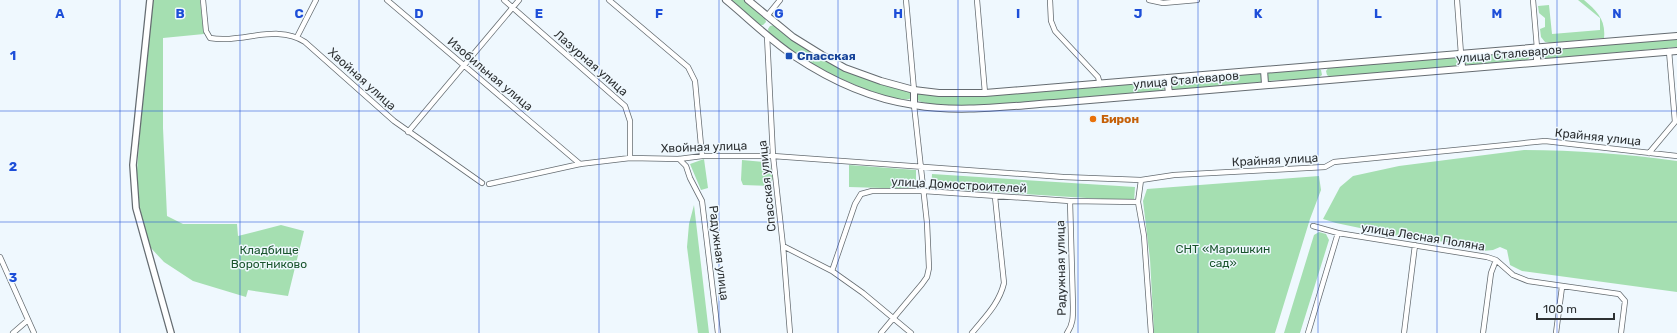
<svg xmlns="http://www.w3.org/2000/svg" width="1677" height="333" viewBox="0 0 1677 333" font-family="Rubik,sans-serif">
	<rect width="100%" height="100%" fill="#eff8fe"/>
	<path fill="#a5dfb1" d="M153,0H200L204,34L163,38V128L167,216L183,224H237L238,236L281,225L304,231L288,296L248,290L246,297L193,281L164,262L150,247L139,206L136,184L144,77Z
		M729,0H744L765,18L766,22L763,25H759Z
		M1578,0H1584C1597,11 1606,20 1604,38L1551,43L1545,42L1541,37L1540,29L1545,27V18L1539,13L1538,6L1549,5L1552,34L1600,30V18Z
		M774,25L815,54L909,91L911,92V98C895,110 769,48 768,29L770,26Z
		M1677,39V47L1544,59L1540,57V53L1544,50Z
		M1527,51L1531,52L1532,56L1527,60L1468,66L1465,63L1464,59L1467,55Z
		M1455,56L1459,58V65L1454,67L1330,77L1327,75L1326,71L1329,67Z
		M1317,68L1321,70L1322,75L1318,78L1267,81L1266,74L1268,72Z
		M1261,73L1263,74V80L1262,82L1175,90L1171,88L1170,84L1174,80Z
		M1161,81L1165,83V88L1162,91C1128,94 933,116 916,99V96L920,93L984,96Z
		M1524,150C1576,150 1626,154 1677,161V292L1522,271L1510,265L1507,250L1500,247L1493,250L1483,251L1447,242L1408,238L1336,223L1323,219L1340,187L1353,176L1399,166Z
		M704,159L708,188L701,190L690,164Z
		M742,160L765,162L770,165L773,179L768,186L743,185L741,180Z
		M849,165L916,170V189L849,187Z
		M932,174L1135,187L1134,201L931,188Z
		M1319,176L1321,190L1310,219L1275,333H1154L1150,259L1143,201L1147,189Z
		M694,205L709,333H698L687,247L689,224Z
		M1319,232L1326,234L1329,240L1300,333H1284L1314,235Z"/>
	<g fill="none" stroke-linecap="round" stroke-linejoin="round">
		<defs>
			<path id="minor" d="M203,0L206,31L210,38C241,44 277,23 305,42L394,121L482,183
				M387,0L580,164
				M504,0L625,106L630,121V158
				M609,0L688,67L695,81L702,156
				M906,0L914,90
				M977,0L985,93
				M1050,0L1051,21L1055,31L1098,77L1100,84
				M1149,0L1163,3L1197,0
				M1457,0L1461,54
				M1533,0L1537,48
				M767,16L780,0
				M767,36L773,156L783,246L790,333
				M297,37L316,0
				M408,132L519,0
				M1649,153L1675,122L1669,51
				M679,159L686,166L690,178L702,201L718,333
				M1141,180L1138,202L1144,236L1151,333
				M489,184L580,164L630,158L679,159L702,156H773L1063,177L1141,180L1174,175L1325,167L1334,162L1545,141L1677,156
				M1313,226L1338,233L1487,257L1496,260L1513,275L1528,281L1619,294L1625,301L1621,333
				M783,246L832,271L863,293L911,333
				M0,257L34,333
				M832,271L855,204L861,194L872,191H924L1070,201L1138,202
				M13,333L28,320
				M881,333L922,284L927,277L929,268L927,223L914,105
				M972,333C985,317 999,304 1004,283L995,197
				M1067,333C1073,325 1073,317 1073,307L1070,201
				M1308,333L1338,233
				M1404,333L1415,245
				M1483,333L1491,273L1496,260
				M1556,333L1562,287"/>
			<path id="tertiary" d="M150,0L133,165L136,208L171,333"/>
			<path id="secondary" d="M726,0C749,19 770,40 794,56C830,80 871,99 914,105C960,113 1008,106 1054,103L1677,51
				M748,0L793,37L822,55L845,68L881,81L914,90L939,93H985L1677,36
				M1537,48V62
				M1461,54L1462,68
				M1264,70L1265,84
				M1167,78L1169,93
				M914,105V90"/>
		</defs>
		<use href="#minor" stroke="#656c71" stroke-width="6"/>
		<use href="#tertiary" stroke="#656c71" stroke-width="8"/>
		<use href="#secondary" stroke="#656c71" stroke-width="8"/>
		<use href="#minor" stroke="#fff" stroke-width="4.5"/>
		<use href="#tertiary" stroke="#fff" stroke-width="5.5"/>
		<use href="#secondary" stroke="#fff" stroke-width="6"/>
	</g>
	<path fill="none" stroke="#1d4ed8" stroke-width="1" stroke-opacity="0.55" d="M120,0V333M240,0V333M359,0V333M479,0V333M599,0V333M719,0V333M838,0V333M958,0V333M1078,0V333M1198,0V333M1318,0V333M1437,0V333M1557,0V333M0,111H1677M0,222H1677"/>
	<rect fill="#1a4fb4" stroke="#eff8fe" stroke-width="1.5" x="785" y="52" width="8" height="8" rx="2"/>
	<circle fill="#e8710a" stroke="#eff8fe" stroke-width="1.5" cx="1093" cy="119" r="4"/>
	<g text-anchor="middle" dominant-baseline="central" stroke-width="3" stroke-linejoin="round" paint-order="stroke">
		<g font-size="12" fill="#2d3133" stroke="#eff8fe">
			<text transform="translate(1509 54) rotate(-5)">улица Сталеваров</text>
			<text transform="translate(591 63) rotate(41)">Лазурная улица</text>
			<text transform="translate(490 74) rotate(40)">Изобильная улица</text>
			<text transform="translate(362 79) rotate(42)">Хвойная улица</text>
			<text transform="translate(1186 80) rotate(-5)">улица Сталеваров</text>
			<text transform="translate(1598 137) rotate(6)">Крайняя улица</text>
			<text transform="translate(704 147) rotate(-2)">Хвойная улица</text>
			<text transform="translate(1275 160) rotate(-3)">Крайняя улица</text>
			<text transform="translate(959 185) rotate(3)">улица Домостроителей</text>
			<text transform="translate(767 186) rotate(-96)">Спасская улица</text>
			<text transform="translate(1423 237) rotate(9)">улица Лесная Поляна</text>
			<text transform="translate(719 253) rotate(83)">Радужная улица</text>
			<text transform="translate(1061 268) rotate(-91)">Радужная улица</text>
		</g>
		<g font-size="12" font-weight="bold" fill="#164399" stroke="#eff8fe" text-anchor="start">
			<text x="797" y="56">Спасская</text>
		</g>
		<g font-size="12" font-weight="bold" fill="#c56008" stroke="#eff8fe" text-anchor="start">
			<text x="1101" y="119">Бирон</text>
		</g>
		<g font-size="12" fill="#1a552d" stroke="#eff8fe">
			<text x="1223" y="249">СНТ «Маришкин<tspan x="1223" dy="14">сад»</tspan></text>
			<text x="269" y="250">Кладбище<tspan x="269" dy="14">Воротниково</tspan></text>
		</g>
	</g>
	<g font-size="13" text-anchor="middle" font-weight="bold" fill="#1d4ed8" stroke="#eff8fe" stroke-width="3" stroke-linejoin="round" paint-order="stroke">
		<text x="60" y="18">A</text>
		<text x="180" y="18">B</text>
		<text x="299" y="18">C</text>
		<text x="419" y="18">D</text>
		<text x="539" y="18">E</text>
		<text x="659" y="18">F</text>
		<text x="779" y="18">G</text>
		<text x="898" y="18">H</text>
		<text x="1018" y="18">I</text>
		<text x="1138" y="18">J</text>
		<text x="1258" y="18">K</text>
		<text x="1378" y="18">L</text>
		<text x="1497" y="18">M</text>
		<text x="1617" y="18">N</text>
		<text x="13" y="60">1</text>
		<text x="13" y="171">2</text>
		<text x="13" y="282">3</text>
	</g>
	<path d="M1537 313v6h77v-6" fill="none" stroke="#2d3133" stroke-width="2"/>
	<text x="1543" y="313" font-size="12" fill="#2d3133" stroke="#eff8fe" stroke-width="3" paint-order="stroke">100 m</text>
</svg>
